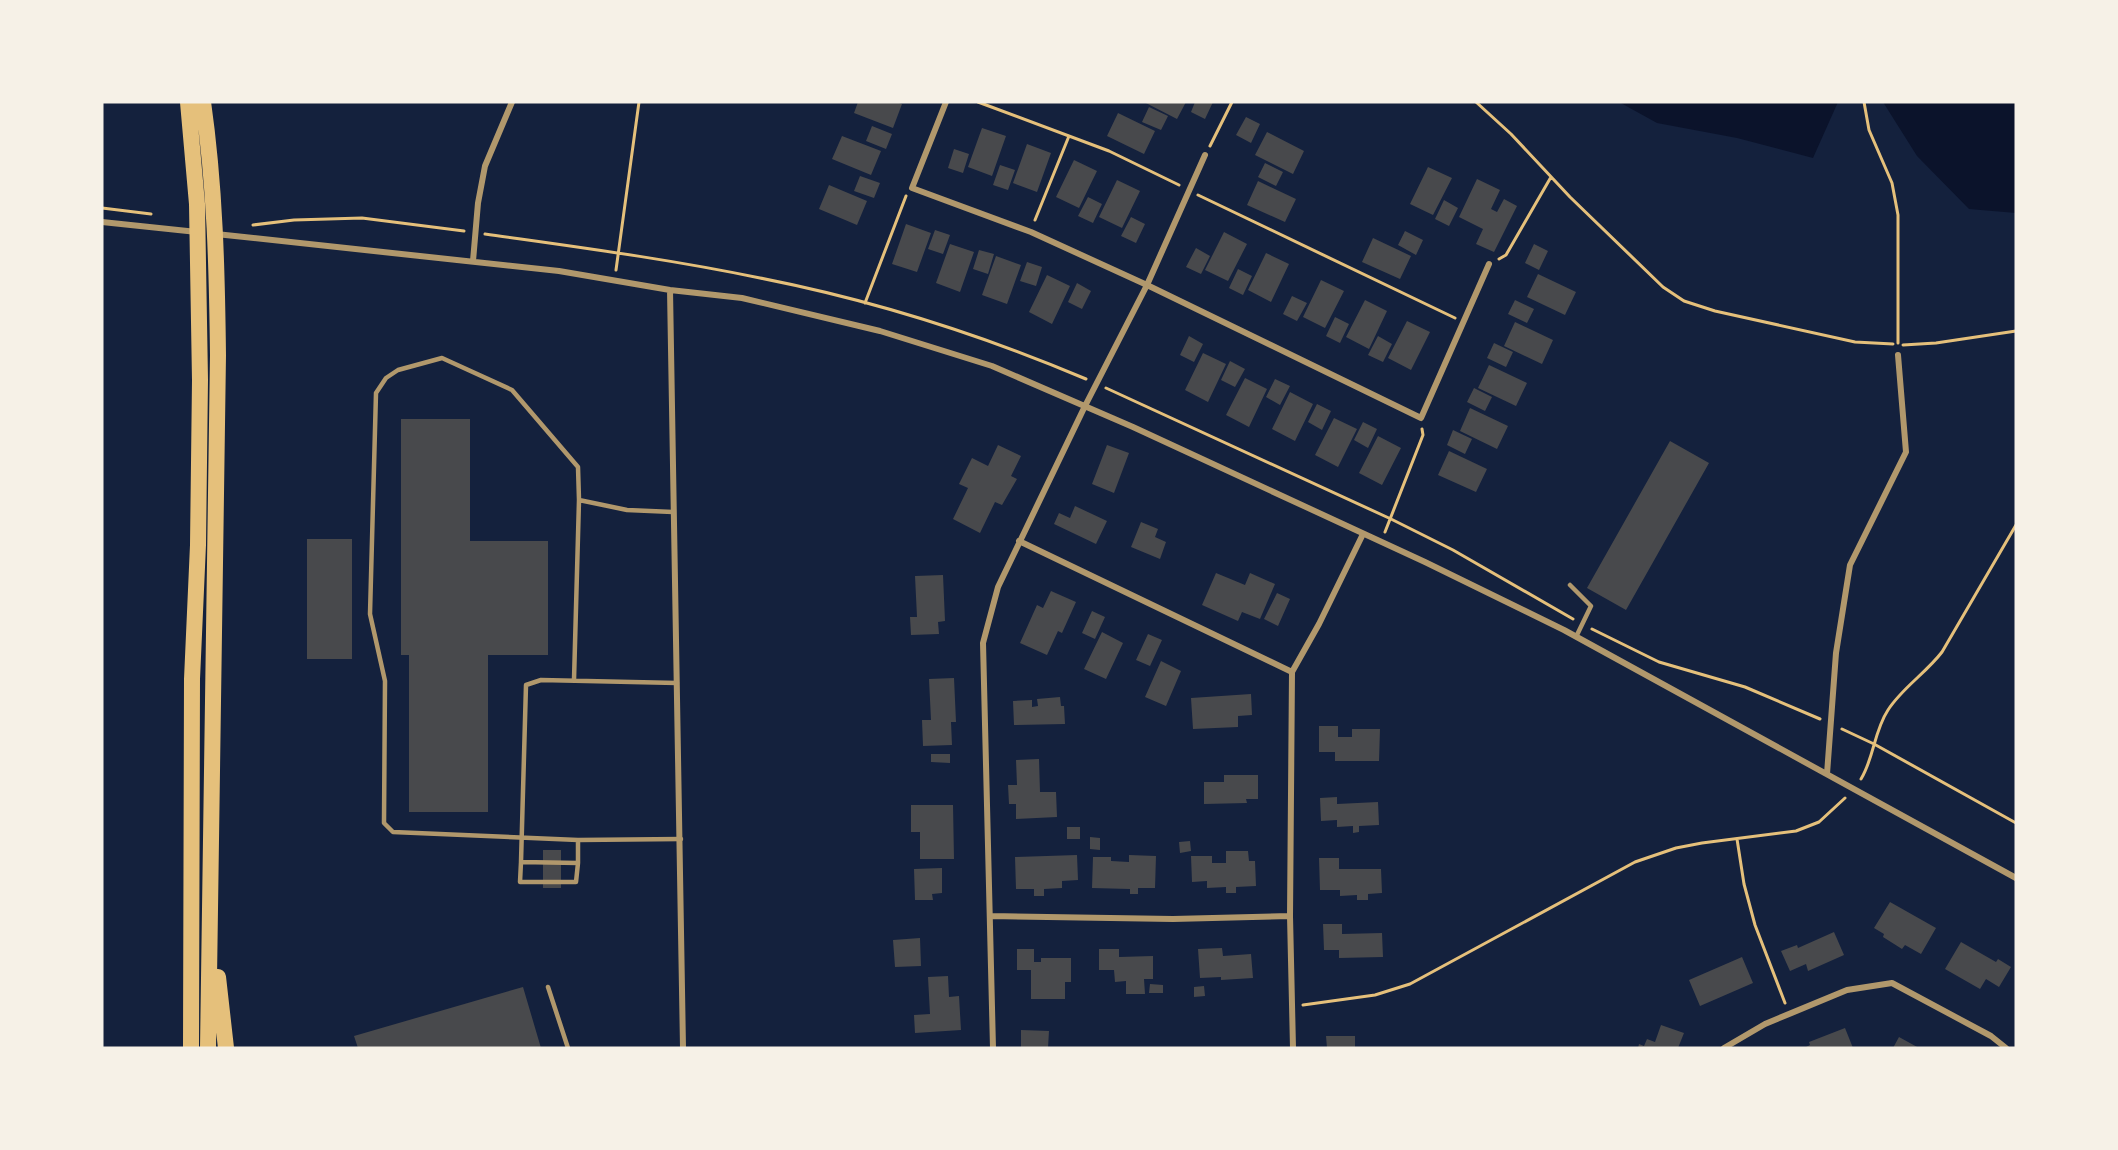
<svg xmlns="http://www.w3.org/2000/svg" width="2118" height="1150" viewBox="0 0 2118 1150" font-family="Overpass,sans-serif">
	<rect width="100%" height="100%" fill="#14213d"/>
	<path fill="#0b132b" d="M1619,102H1838L1813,158L1737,138L1657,123Z
		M1883,102H2016V213L1969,209L1917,156Z"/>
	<path fill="#48494c" d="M858,102H896L902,104L893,128L854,113Z
		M1144,102H1186L1177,119Z
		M1195,102H1213L1205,119L1191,112Z
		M1149,107L1168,116L1161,130L1142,122Z
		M1118,113L1155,131L1144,154L1107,136Z
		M1246,117L1260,124L1251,143L1236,135Z
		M872,126L892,134L886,149L866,141Z
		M982,128L1006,136L992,176L968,167Z
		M1267,132L1304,151L1293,174L1255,155Z
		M842,136L881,151L871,175L832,159Z
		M1027,144L1051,153L1037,192L1013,183Z
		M954,149L969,154L963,173L948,168Z
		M1074,160L1097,171L1079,208L1056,197Z
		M1265,163L1283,172L1276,186L1258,177Z
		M1000,165L1015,170L1008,190L993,185Z
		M1428,167L1452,178L1433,215L1410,204Z
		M860,176L880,183L874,198L854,191Z
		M1477,179L1500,190L1491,209L1497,212L1504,199L1517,206L1494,252L1476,244L1483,229L1459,217Z
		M1117,180L1140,191L1122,228L1099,217Z
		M1258,181L1296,199L1285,222L1247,205Z
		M829,185L867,201L857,225L819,209Z
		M1088,197L1102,204L1093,223L1078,216Z
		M1444,200L1458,208L1449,226L1435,219Z
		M1131,217L1145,224L1136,243L1121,236Z
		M906,224L931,233L917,272L892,264Z
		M935,230L950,235L943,254L928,249Z
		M1405,231L1423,240L1416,255L1398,245Z
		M1224,232L1247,244L1228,281L1205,270Z
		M1373,238L1411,256L1400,279L1362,262Z
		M950,244L974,252L960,292L936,283Z
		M1534,244L1548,251L1539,270L1525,263Z
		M1196,248L1210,256L1201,274L1186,267Z
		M979,250L994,254L988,274L973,269Z
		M1266,253L1289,264L1271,302L1248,290Z
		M996,256L1021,265L1007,304L982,295Z
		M1027,262L1042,267L1036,286L1020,281Z
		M1238,269L1252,276L1243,295L1229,288Z
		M1538,274L1576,292L1565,315L1527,297Z
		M1047,275L1070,286L1052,324L1029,312Z
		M1321,280L1344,291L1325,328L1303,317Z
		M1077,283L1091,291L1082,309L1068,302Z
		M1292,296L1307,303L1297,321L1283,314Z
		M1365,300L1387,311L1369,349L1346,337Z
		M1515,300L1534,309L1527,323L1508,314Z
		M1335,317L1349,324L1340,343L1326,336Z
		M1407,321L1430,332L1411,370L1388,358Z
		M1515,322L1553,340L1542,364L1504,346Z
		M1189,336L1203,344L1194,362L1180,355Z
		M1378,336L1392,344L1383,362L1368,355Z
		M1494,343L1513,352L1506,367L1487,358Z
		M1203,353L1226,364L1208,402L1185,390Z
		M1230,361L1245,369L1235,387L1221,380Z
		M1489,365L1527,383L1516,406L1478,388Z
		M1245,378L1267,389L1249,427L1226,415Z
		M1275,379L1290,386L1280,405L1266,397Z
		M1474,388L1492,397L1485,411L1467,402Z
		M1290,392L1313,404L1295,441L1272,429Z
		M1317,404L1331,411L1322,430L1308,422Z
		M1470,408L1508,426L1497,449L1460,431Z
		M1334,418L1357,429L1338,467L1315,455Z
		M401,419H470V541H548V655H488V812H409V655H401Z
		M1363,422L1377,429L1368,448L1354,440Z
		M1453,430L1472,439L1465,454L1447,445Z
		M1378,436L1401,448L1382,485L1359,473Z
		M1670,441L1709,463L1626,610L1587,588Z
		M998,445L1021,456L1011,476L1017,479L1002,505L995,502L980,533L953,519L968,488L959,484L972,458L988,466Z
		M1107,445L1129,453L1114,493L1092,484Z
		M1449,451L1487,469L1476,492L1438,475Z
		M1075,506L1107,521L1096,544L1054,524L1059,513L1070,518Z
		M1141,522L1158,529L1155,537L1166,542L1160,559L1131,547Z
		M307,539H352V659H307Z
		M1216,573L1245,585L1250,573L1275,584L1260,619L1242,612L1238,621L1202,605Z
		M943,575L945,621L938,622L939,634L911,635L910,617H917L915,576Z
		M1051,591L1076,602L1062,633L1058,631L1047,655L1020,643L1037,605L1043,608Z
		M1277,593L1290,599L1278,626L1264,619Z
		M1092,611L1105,617L1095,639L1082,633Z
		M1102,632L1123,643L1106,679L1084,669Z
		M1148,634L1162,640L1150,666L1136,660Z
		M1161,661L1181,671L1166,706L1145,697Z
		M954,678L956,722H951L952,745L923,746L922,720H931L929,679Z
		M1251,694L1252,715L1238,716V727L1193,729L1191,698Z
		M1060,697L1061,706H1064L1065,724L1014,725L1013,701L1032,700V707L1038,706L1037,699Z
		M1319,726H1338V737H1352V729H1380L1379,761H1335V752H1319Z
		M931,754H950V763L931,762Z
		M1039,759L1040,792H1056L1057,817L1016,819V804H1009L1008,785H1017L1016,760Z
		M1224,775H1258V799H1246L1247,803L1204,804V782H1224Z
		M1337,797V804L1378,802L1379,825L1359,826V832L1353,833V826L1337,827V820L1321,821L1320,798Z
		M911,805H953L954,859H920V832H911Z
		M1067,827H1080V839H1067Z
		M1090,837L1100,838V850L1090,849Z
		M1190,841L1191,851L1180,853L1179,842Z
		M543,850H561V888H543Z
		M1226,851H1248L1249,861H1255L1256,886L1236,887V893H1226V887L1207,888V881L1192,882L1191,856H1212V863H1226Z
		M1077,855L1078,880L1062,881V888L1044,889V896H1034V889H1016L1015,857Z
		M1129,855L1156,856L1155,888H1138V894H1130V889L1092,888L1093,857H1111V861L1129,862Z
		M1319,858H1339V869H1381L1382,893L1368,894V900H1357V895L1340,896V890H1320Z
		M942,868V893L932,894L933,900H915L914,869Z
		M1890,902L1936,928L1921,954L1905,945L1902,949L1883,937L1884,934L1874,928Z
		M1323,924H1342V934L1382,933L1383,957L1339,958V950H1324Z
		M1834,932L1844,955L1808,971L1806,964L1790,971L1781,951L1797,945L1798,948Z
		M920,938L921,966L895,967L893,940Z
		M1961,942L1996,962L1998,959L2011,967L1999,987L1986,979L1980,989L1945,969Z
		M1222,948L1223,956L1251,954L1253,978L1221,980V977L1200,978L1198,949Z
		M1017,949H1034V962H1041V958H1071V982H1065V999H1031V970H1017Z
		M1099,949H1119V957L1153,956V979H1144L1145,994H1126V981L1115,982L1114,970H1099Z
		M1742,957L1753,983L1700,1006L1689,980Z
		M948,976L949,997L959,996L961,1030L915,1033L914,1015L930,1014L928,977Z
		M1150,984L1163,985V993H1149Z
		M1204,986L1205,996L1194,997V987Z
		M523,987L541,1048H358L354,1036Z
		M1661,1025L1684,1033L1678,1048H1638L1639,1044L1644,1046L1647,1039L1655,1042Z
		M1845,1028L1853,1048H1804L1810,1045L1809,1042Z
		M1021,1030L1049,1031L1048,1048H1021Z
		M1326,1036H1355V1048H1327Z
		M1899,1037L1919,1048H1893Z"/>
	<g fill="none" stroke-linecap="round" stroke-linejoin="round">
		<path stroke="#e5c07b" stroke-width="3" d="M978,102L1109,151L1179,185
			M1476,102L1511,134L1570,197L1663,287L1684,301L1715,311L1855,342L1893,344
			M1864,102L1869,130L1892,183L1898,215V343
			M1210,146L1232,102
			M1198,195L1455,318
			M102,208L151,214
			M1035,220L1069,136
			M253,225L294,220L362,218L464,231
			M485,234C577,247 669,259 760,278C872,300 982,335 1086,379
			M1499,259L1506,255L1551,177
			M616,270L639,102
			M865,303L906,196
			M1903,345L1936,343L2016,331
			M1106,388L1391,519L1453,550L1573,619
			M1385,532L1423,435L1422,429
			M1592,629L1659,662L1745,687L1820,719
			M1842,729L1874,744L2016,823
			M1861,779C1874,758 1874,731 1888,710C1902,688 1926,673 1942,652L2016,525
			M1737,839L1744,884L1755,925L1785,1003
			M1303,1005L1375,995L1410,984L1635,862L1676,848L1702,843L1796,831L1819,822L1845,798"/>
		<path stroke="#b1986c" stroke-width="4.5" d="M673,512L627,510L579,500L578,467L512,390L442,358L398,370L386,378L376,393L370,614L385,681L384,823L393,832L578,840L681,839
			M1570,585L1591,606L1576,637
			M574,680L579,500
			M578,840V863L521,862L526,685L541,680L677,683
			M521,862L520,882H576L578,863
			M548,987L568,1048"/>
		<path stroke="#b1986c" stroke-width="6" d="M946,102L912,188L1031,232L1147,285L1421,418L1489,264
			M102,222L197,232
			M216,234L559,271L670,290L742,298L880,331L992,366L1133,427L1425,562L1564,630L2016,878
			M473,261L478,203L485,166L512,102
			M670,290L683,1048
			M1019,541L1292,672
			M1827,774L1836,653L1850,565L1906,452L1898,355
			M990,916L1173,919L1290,916
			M993,1048L983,643L998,587L1085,406L1147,285L1205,155
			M1293,1048L1290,916L1292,672L1319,624L1363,534
			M1724,1048L1765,1024L1847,990L1892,983L1991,1036L2006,1048"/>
		<path stroke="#e5c07b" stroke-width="16" d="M188,102L197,204L200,380L198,545L192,679L191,1048
			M203,102C215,186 217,270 218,355L208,1048
			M218,977L226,1048"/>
	</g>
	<rect width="2118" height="1150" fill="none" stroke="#f6f1e7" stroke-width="207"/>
</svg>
